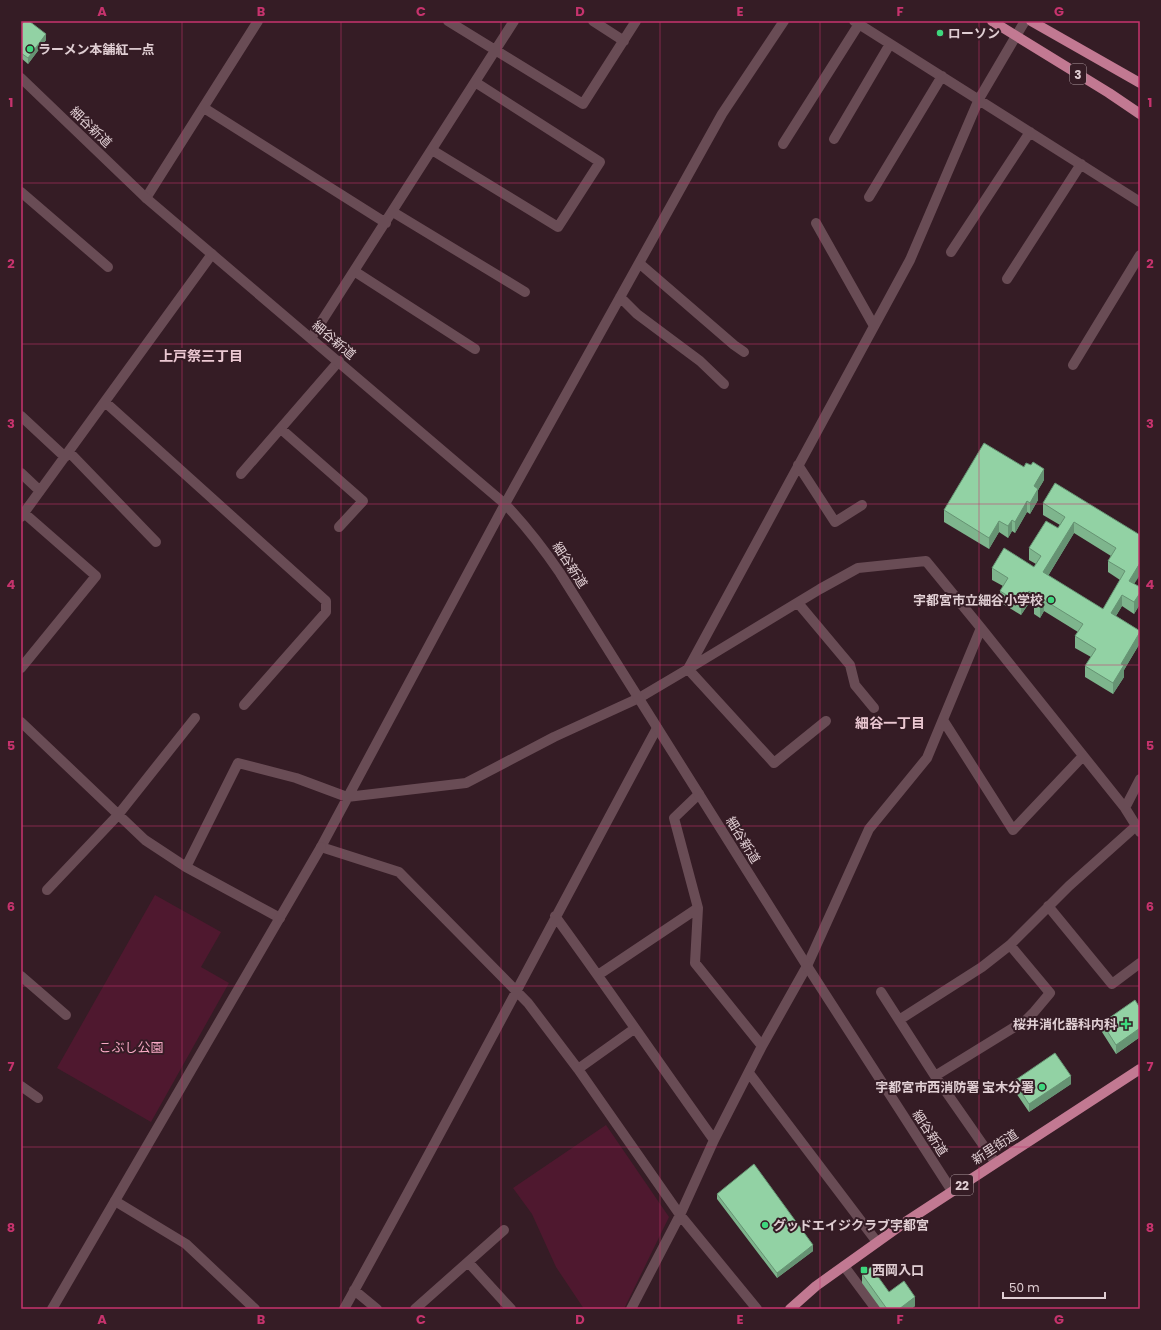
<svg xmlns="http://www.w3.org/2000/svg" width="1161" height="1330" viewBox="0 0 1161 1330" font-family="Poppins,'Noto Sans JP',sans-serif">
	<rect width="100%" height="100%" fill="#351c25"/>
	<path fill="#4f182f" d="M155,895L221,932L201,967L229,983L151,1122L57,1068Z
		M606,1125L669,1217L624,1309H584L556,1267L532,1214L513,1188Z"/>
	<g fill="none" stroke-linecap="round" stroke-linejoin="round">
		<path stroke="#694c55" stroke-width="10" d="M448,21L583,104L636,21
			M593,21L624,41
			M854,21L1140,202
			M204,108L386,223
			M834,139L890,44
			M783,144L859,24
			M432,150L558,227L600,162L475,82
			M21,192L108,267
			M869,197L942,76
			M146,198L258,21
			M393,212L525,292
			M816,223L874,326
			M951,252L1030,132
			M639,263L734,345L744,352
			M354,271L475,349
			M1007,279L1081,164
			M620,297L637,314L700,361L724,384
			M311,338L514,21
			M1073,365L1140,255
			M105,402L326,601V612L244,705
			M21,416L65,457
			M281,429L363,501L339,527
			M69,452L156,542
			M798,465L835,522L862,505
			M21,473L40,491
			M241,474L339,361
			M21,517L212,254
			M798,603L850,665L855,685L874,708
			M21,668L96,576L24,513
			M943,720L1013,830L1083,756
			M826,721L774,763L688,669L820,589L858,568L926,561L981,628L1125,808L1140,832
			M21,722L145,840L186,867L280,918
			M1125,808L1140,779
			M186,867L238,763L296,778L347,797L466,783L554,737L639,698L688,669L910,260L979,99L1016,36
			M47,890L118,815L195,718
			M1048,906L1112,984L1140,963
			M698,908L695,963L762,1046
			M555,916C609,990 661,1066 714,1140
			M598,975L698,908L674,818L699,794
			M21,976L66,1015
			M881,992L935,1076L995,1162
			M899,1020L982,967L1010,945L1069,886L1136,826
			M578,1069L634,1029
			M749,1073L877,1242
			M935,1076L1026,1020L1034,1012L1050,993L1010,945
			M21,1086L38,1098
			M115,1201L186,1244L255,1309
			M468,1262L511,1309
			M844,1266L876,1309
			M354,1290L377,1309
			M344,1309C451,1117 553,921 657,728
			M415,1309L504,1230
			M631,1309L680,1215L714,1140L762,1046L807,966L869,829L927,758L981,628
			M757,1309L680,1215L578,1069L528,1003L399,872L321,847L505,504L722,114L784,21"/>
		<path stroke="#694c55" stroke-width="10" d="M1016,36L1025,21
			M21,78L146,198L505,504C526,526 543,548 560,573L807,966L952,1191
			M52,1309L321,847"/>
		<path stroke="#c27992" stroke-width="10" d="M992,21L1109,93L1140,114
			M1031,21L1140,83
			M790,1309L816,1286L907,1221L1140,1069"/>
	</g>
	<path fill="#7eb58d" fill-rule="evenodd" d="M21,25L46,40L28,64L21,58Z
		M1044,480L1038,490V500L1030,514L1027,512L1015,533L1012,531L1008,538L999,532L989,549L944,522V510Z
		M1043,503L1140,535L1134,584L1140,587V604L1134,614L1122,606L1116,616L1140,631V643L1124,670V677L1113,694L1085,677V666L1091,657L1075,648V636L1078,632L1044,611L1040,618L1034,614V606L1029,603L1021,615L1000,602V591L1003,586L992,580V568L1034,567L1036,564L1029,560V548L1058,528L1060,525L1043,515ZM1074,533L1111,556L1108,561V572L1120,580L1103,609L1048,576Z
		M1140,1008V1037L1116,1054L1102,1032V1023Z
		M1014,1081L1071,1084L1029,1112L1014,1090Z
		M717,1194L813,1251L777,1278L717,1199Z
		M862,1274L889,1292L915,1306L911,1309H881L862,1283Z"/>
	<path fill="#669373" d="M46,34V40L28,64V58Z
		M1044,469V480L1038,490V500L1030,514V503L1034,486Z
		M1027,501V512L1015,533V522Z
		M1012,520V531L1008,538V526Z
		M999,521V532L989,549V538Z
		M1074,522V533L1043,584V572Z
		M1140,563V575L1129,592V581Z
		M1029,591V603L1021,615V604Z
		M1140,593V604L1134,614V602Z
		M1122,595V606L1111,624V613Z
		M1044,600V611L1040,618V606Z
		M1140,632V643L1124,670V677L1113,694V683L1121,664Z
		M1140,1028V1037L1116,1054V1045Z
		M1071,1076V1084L1029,1112V1104Z
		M813,1245V1251L777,1278V1273Z
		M915,1297V1306L911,1309H899Z"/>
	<path fill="#92d2a4" stroke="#669373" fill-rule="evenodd" d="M24,21H29L46,34L28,58L21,53V25Z
		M984,443L1024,467L1026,463L1031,465L1033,462L1044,469L1034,486L1038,489L1030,503L1027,501L1015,522L1012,520L1008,526L999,521L989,538L944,510Z
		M1055,483L1140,535V563L1129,581L1140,587V593L1134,602L1122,595L1111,613L1140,631V632L1121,664L1124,665L1113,683L1085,666L1096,649L1075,636L1083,624L1044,600L1040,606L1034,603L1037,597L1029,591L1021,604L1000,591L1008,578L992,568L1004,548L1034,567L1041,556L1029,548L1046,521L1058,528L1065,517L1043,503ZM1074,522L1116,548L1108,561L1125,571L1103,609L1043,572Z
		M1135,1000L1140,1008V1028L1116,1045L1102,1023Z
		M1055,1053L1071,1076L1029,1104L1014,1081Z
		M754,1164L813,1245L777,1273L717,1194Z
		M871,1267L889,1292L904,1281L915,1297L899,1309H887L862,1274Z"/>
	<path fill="none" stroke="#c6336d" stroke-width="1" stroke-opacity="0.55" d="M182,21V1309M341,21V1309M501,21V1309M660,21V1309M820,21V1309M979,21V1309M21,183H1140M21,344H1140M21,504H1140M21,665H1140M21,826H1140M21,986H1140M21,1147H1140"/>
	<g fill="#3ed77d" stroke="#351c25" stroke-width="1.5">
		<circle cx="940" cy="33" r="4"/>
		<circle cx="30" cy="49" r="4"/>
		<circle cx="1051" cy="600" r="4"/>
		<path d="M1124 1018h4v4h4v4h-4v4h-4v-4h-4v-4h4z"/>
		<circle cx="1042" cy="1087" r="4"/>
		<circle cx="765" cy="1225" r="4"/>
		<rect x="860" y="1266" width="8" height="8" rx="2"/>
	</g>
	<g text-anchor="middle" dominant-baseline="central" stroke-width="4" stroke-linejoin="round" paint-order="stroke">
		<g fill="#351c25" stroke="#ad999f" stroke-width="1">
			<rect x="1070" y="64" width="16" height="20" rx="3"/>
			<rect x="951" y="1175" width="22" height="20" rx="3"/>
		</g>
		<g font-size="12" font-weight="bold" fill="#e0ced3">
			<text x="1078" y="74">3</text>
			<text x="962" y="1185">22</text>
		</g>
		<g font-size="13" font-weight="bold" fill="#e0ced3" stroke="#351c25" text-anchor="start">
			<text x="948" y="33">ローソン</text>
			<text x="38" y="49">ラーメン本舗紅一点</text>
			<text x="1043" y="600" text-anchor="end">宇都宮市立細谷小学校</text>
			<text x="1117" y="1024" text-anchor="end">桜井消化器科内科</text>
			<text x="1034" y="1087" text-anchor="end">宇都宮市西消防署 宝木分署</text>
			<text x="773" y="1225">グッドエイジクラブ宇都宮</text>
			<text x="872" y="1270">西岡入口</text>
		</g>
		<g font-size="13" fill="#e0ced3" stroke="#351c25">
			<text transform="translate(91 127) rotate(44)">細谷新道</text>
			<text transform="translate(334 340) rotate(40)">細谷新道</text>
			<text transform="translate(570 565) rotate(57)">細谷新道</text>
			<text transform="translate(743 840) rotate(58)">細谷新道</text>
			<text transform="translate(930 1133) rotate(57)">細谷新道</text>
			<text transform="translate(995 1147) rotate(-33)">新里街道</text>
		</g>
		<g font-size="13" fill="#f7a9c4" stroke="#351c25">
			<text x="131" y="1047">こぶし公園</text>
		</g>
		<g font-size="14" font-weight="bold" fill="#ebc8d2" stroke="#351c25">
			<text x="201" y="356">上戸祭三丁目</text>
			<text x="890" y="723">細谷一丁目</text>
		</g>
	</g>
	<rect width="1161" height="1330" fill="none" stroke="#351c25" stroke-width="44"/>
	<path d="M1003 1292v6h102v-6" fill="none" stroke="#e0ced3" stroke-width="2"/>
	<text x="1009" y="1292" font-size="12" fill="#e0ced3" stroke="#351c25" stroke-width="3" paint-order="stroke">50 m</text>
	<rect x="22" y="22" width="1117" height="1286" fill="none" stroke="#c6336d" stroke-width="1.5"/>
	<g font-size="13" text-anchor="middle" font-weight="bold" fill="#c6336d">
		<text x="102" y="16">A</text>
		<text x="261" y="16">B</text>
		<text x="421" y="16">C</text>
		<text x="580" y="16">D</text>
		<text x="740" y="16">E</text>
		<text x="900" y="16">F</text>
		<text x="1059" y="16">G</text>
		<text x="11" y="107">1</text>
		<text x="1150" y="107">1</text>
		<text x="11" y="268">2</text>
		<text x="1150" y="268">2</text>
		<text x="11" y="428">3</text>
		<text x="1150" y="428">3</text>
		<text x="11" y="589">4</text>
		<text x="1150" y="589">4</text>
		<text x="11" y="750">5</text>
		<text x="1150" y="750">5</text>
		<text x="11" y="911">6</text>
		<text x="1150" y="911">6</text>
		<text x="11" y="1071">7</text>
		<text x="1150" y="1071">7</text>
		<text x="11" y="1232">8</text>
		<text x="1150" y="1232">8</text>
		<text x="102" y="1324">A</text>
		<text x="261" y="1324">B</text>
		<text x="421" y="1324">C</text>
		<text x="580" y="1324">D</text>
		<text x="740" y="1324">E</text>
		<text x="900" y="1324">F</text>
		<text x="1059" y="1324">G</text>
	</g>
</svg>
